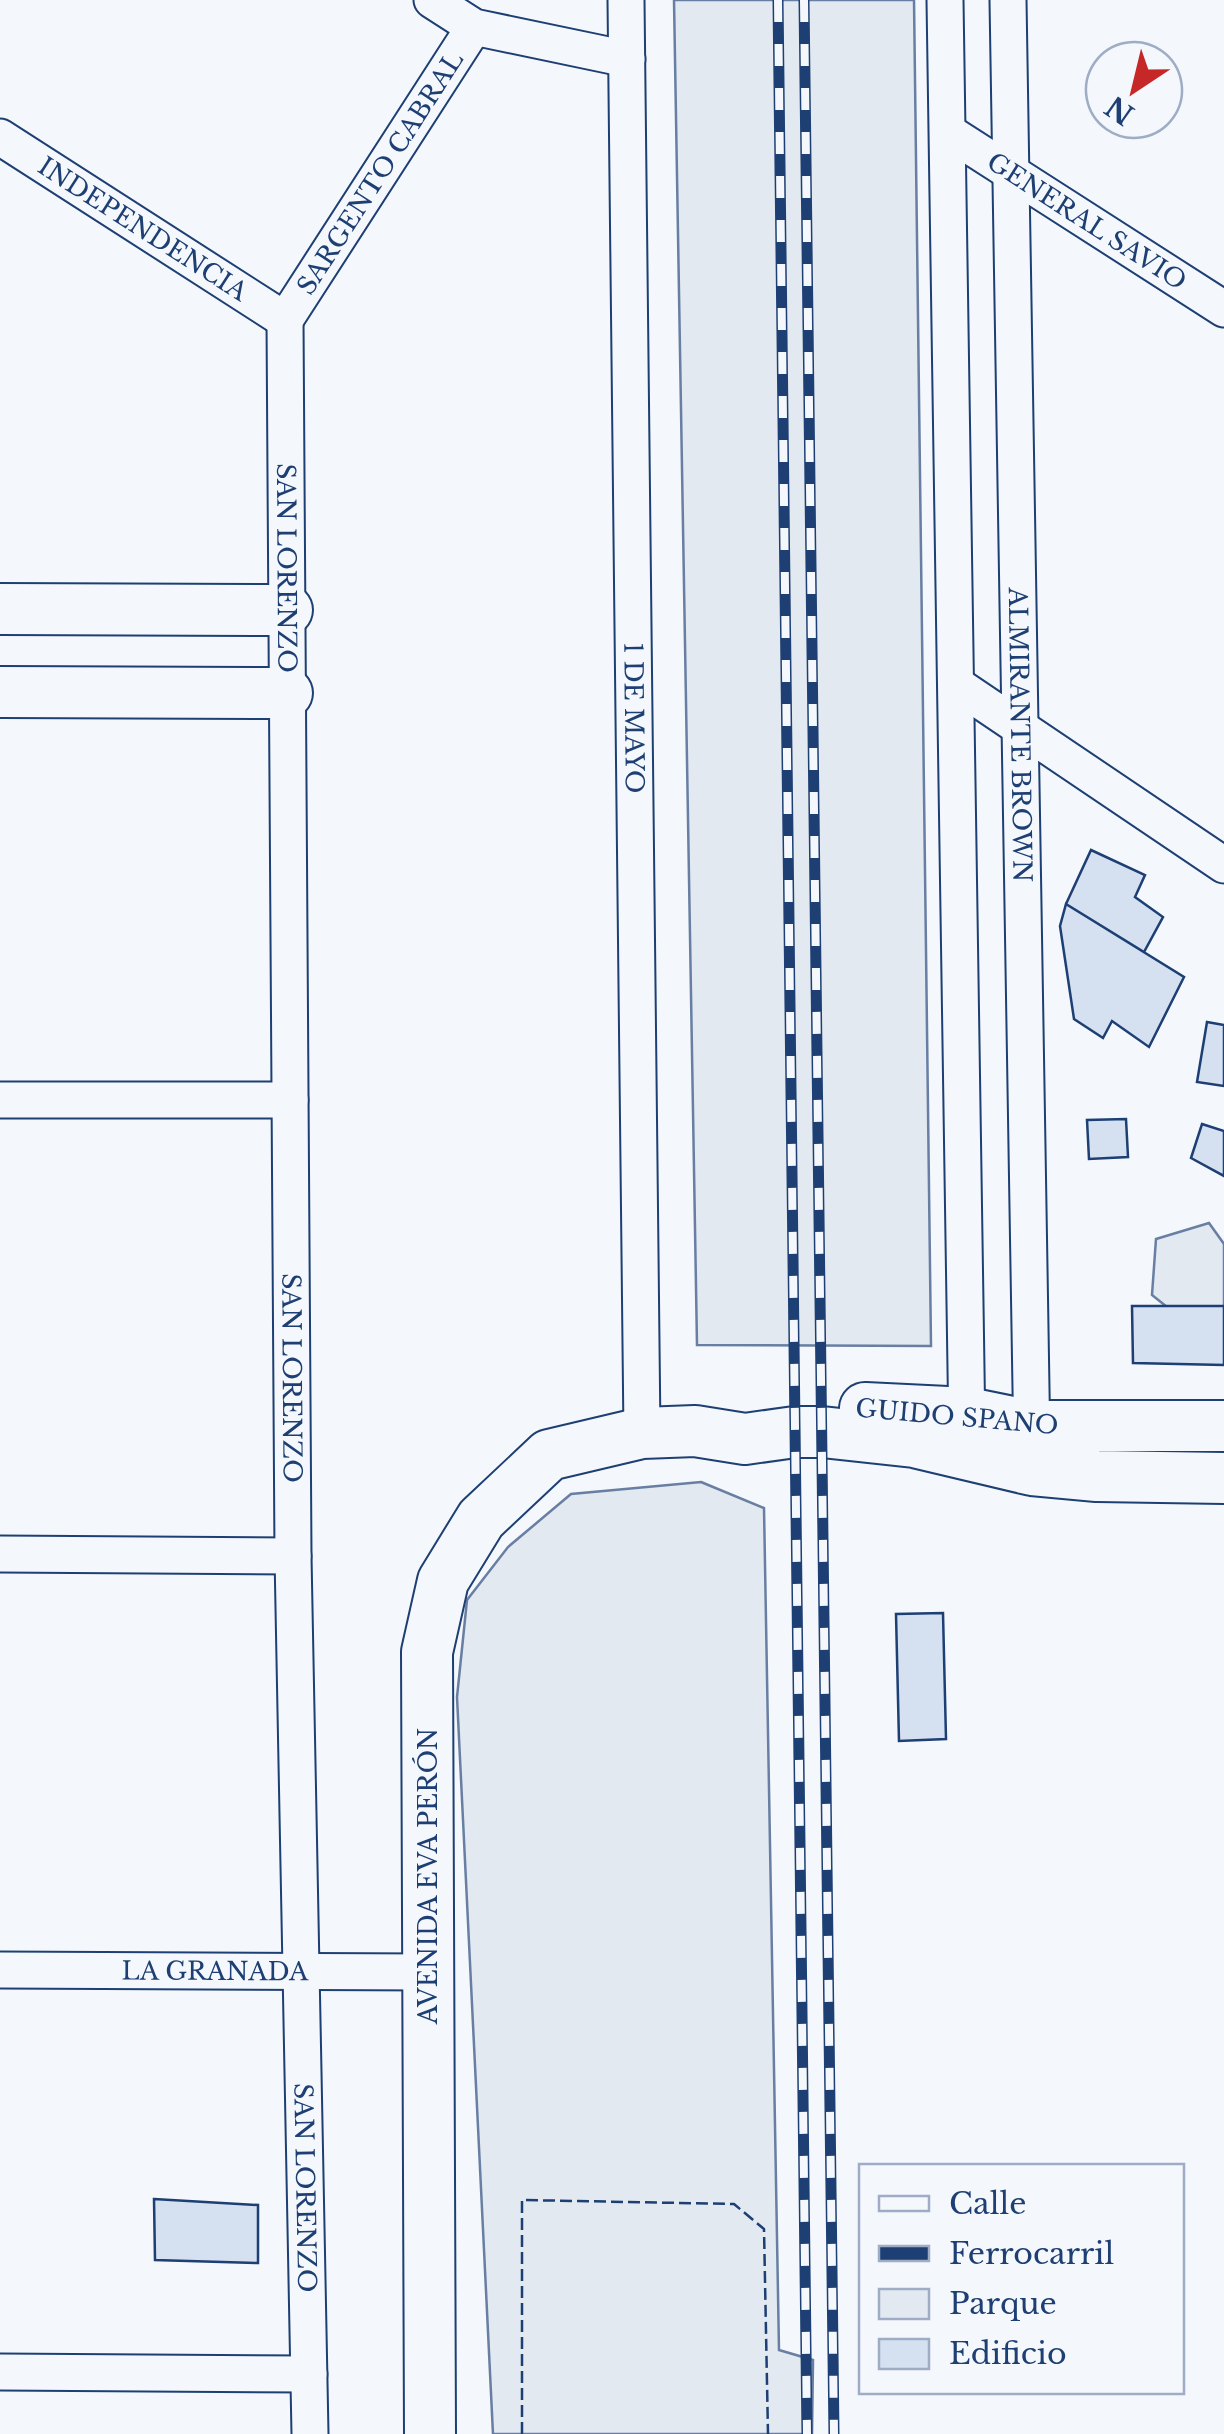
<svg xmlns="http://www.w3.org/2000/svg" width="1224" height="2434" viewBox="0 0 1224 2434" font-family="'Libre Baskerville',serif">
	<rect width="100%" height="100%" fill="#f4f7fb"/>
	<path fill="#e3e9f0" stroke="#687fa3" stroke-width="2.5" d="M674,0H914L931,1346L697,1345Z
		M1209,1223L1224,1244V1306L1167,1307L1152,1295L1156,1239Z
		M701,1482L764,1508L779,2350L813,2360L812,2434H493L457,1697L467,1600L508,1547L571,1494Z"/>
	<path fill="#d5e0f0" stroke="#1d3f73" stroke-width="2.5" d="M1091,850L1145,875L1135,897L1163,917L1144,952L1066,904Z
		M1066,904L1184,977L1149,1047L1112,1021L1103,1038L1074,1019L1060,926Z
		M1207,1022L1224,1025V1086L1197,1082Z
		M1126,1119L1128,1157L1089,1159L1087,1120Z
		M1202,1124L1224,1131V1176L1191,1158Z
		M1132,1306H1224V1365L1133,1363Z
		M943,1613L946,1739L899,1741L896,1614Z
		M154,2199L258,2205V2263L155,2260Z"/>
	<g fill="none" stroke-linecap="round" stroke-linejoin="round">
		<defs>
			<g id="street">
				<path d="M432,0L474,27L627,59"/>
				<path id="s1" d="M626,0L642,1433"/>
				<path d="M945,0L967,1434"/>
				<path id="s2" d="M1008,0L1032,1449"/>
				<path id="s3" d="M948,132L1224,309"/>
				<path id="s4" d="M0,137L285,320"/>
				<path id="s5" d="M285,320L293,1556L310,2434"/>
				<path id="s6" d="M285,320L474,27"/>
				<path d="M957,685L1224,865"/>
				<path d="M0,1100H290"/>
				<path d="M0,1554L293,1556"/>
				<path id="s7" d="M0,1970L428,1972"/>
				<path d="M0,2372L309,2374"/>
			</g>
			<path id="secondary" d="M0,609L287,610
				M0,692L287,693
				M865,1408L968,1413L1032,1426H1224
				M430,2434L427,1652L443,1581L481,1519L549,1455L642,1433L695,1431L745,1439L795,1432H822L914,1442L1032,1470L1097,1476L1224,1478"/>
		</defs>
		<use href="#street" stroke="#1d3f73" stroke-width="39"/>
		<use href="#secondary" stroke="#1d3f73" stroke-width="54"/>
		<use href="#street" stroke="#f4f7fb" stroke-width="35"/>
		<use href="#secondary" stroke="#f4f7fb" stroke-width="50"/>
		<defs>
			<path id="rail" d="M778,0L807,2434
				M804,0L834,2434"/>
		</defs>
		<use href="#rail" stroke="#1d3f73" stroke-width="11"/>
		<use href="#rail" stroke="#f4f7fb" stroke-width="8" stroke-dasharray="22" stroke-linecap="butt"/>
		<path stroke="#1d3f73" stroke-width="2.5" stroke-dasharray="12 5" stroke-linecap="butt" d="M522,2434V2200L734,2204L764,2229L768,2434"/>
	</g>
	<g text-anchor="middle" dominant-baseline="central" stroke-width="8" stroke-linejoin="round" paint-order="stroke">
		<g font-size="25" fill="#1d3f73" stroke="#f4f7fb">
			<text stroke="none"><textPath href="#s6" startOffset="175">SARGENTO CABRAL</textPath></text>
			<text stroke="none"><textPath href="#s3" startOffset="165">GENERAL SAVIO</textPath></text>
			<text stroke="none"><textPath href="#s4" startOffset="170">INDEPENDENCIA</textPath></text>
			<text stroke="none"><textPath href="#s5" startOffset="248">SAN LORENZO</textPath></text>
			<text stroke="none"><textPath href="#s1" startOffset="718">1 DE MAYO</textPath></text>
			<text stroke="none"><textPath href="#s2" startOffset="735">ALMIRANTE BROWN</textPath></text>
			<text stroke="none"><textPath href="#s5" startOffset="1058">SAN LORENZO</textPath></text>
			<text transform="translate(957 1417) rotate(5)">GUIDO SPANO</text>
			<text transform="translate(428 1876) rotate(-90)">AVENIDA EVA PERÓN</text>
			<text stroke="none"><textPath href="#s7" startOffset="215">LA GRANADA</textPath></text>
			<text stroke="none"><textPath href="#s5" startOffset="1868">SAN LORENZO</textPath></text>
		</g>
	</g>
	<rect x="859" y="2164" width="325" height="230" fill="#f4f7fb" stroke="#9eadc5" stroke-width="2.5"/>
	<rect x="879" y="2196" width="50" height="15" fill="#f4f7fb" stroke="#9eadc5" stroke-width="2.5"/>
	<text x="949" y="2214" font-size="30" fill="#1d3f73">Calle</text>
	<rect x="879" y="2246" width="50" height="15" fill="#1d3f73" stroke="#9eadc5" stroke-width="2.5"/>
	<text x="949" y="2264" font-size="30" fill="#1d3f73">Ferrocarril</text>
	<rect x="879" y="2289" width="50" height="30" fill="#e3e9f0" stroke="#9eadc5" stroke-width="2.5"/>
	<text x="949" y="2314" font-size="30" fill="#1d3f73">Parque</text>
	<rect x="879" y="2339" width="50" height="30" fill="#d5e0f0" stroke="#9eadc5" stroke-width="2.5"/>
	<text x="949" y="2364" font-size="30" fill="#1d3f73">Edificio</text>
	<g transform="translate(1134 90) rotate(215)"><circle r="48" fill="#f4f7fb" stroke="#9eadc5" stroke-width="2.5"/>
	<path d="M0-8L18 38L0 25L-18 38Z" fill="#c62828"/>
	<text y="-15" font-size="28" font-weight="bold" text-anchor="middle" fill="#1d3f73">N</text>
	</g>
</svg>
